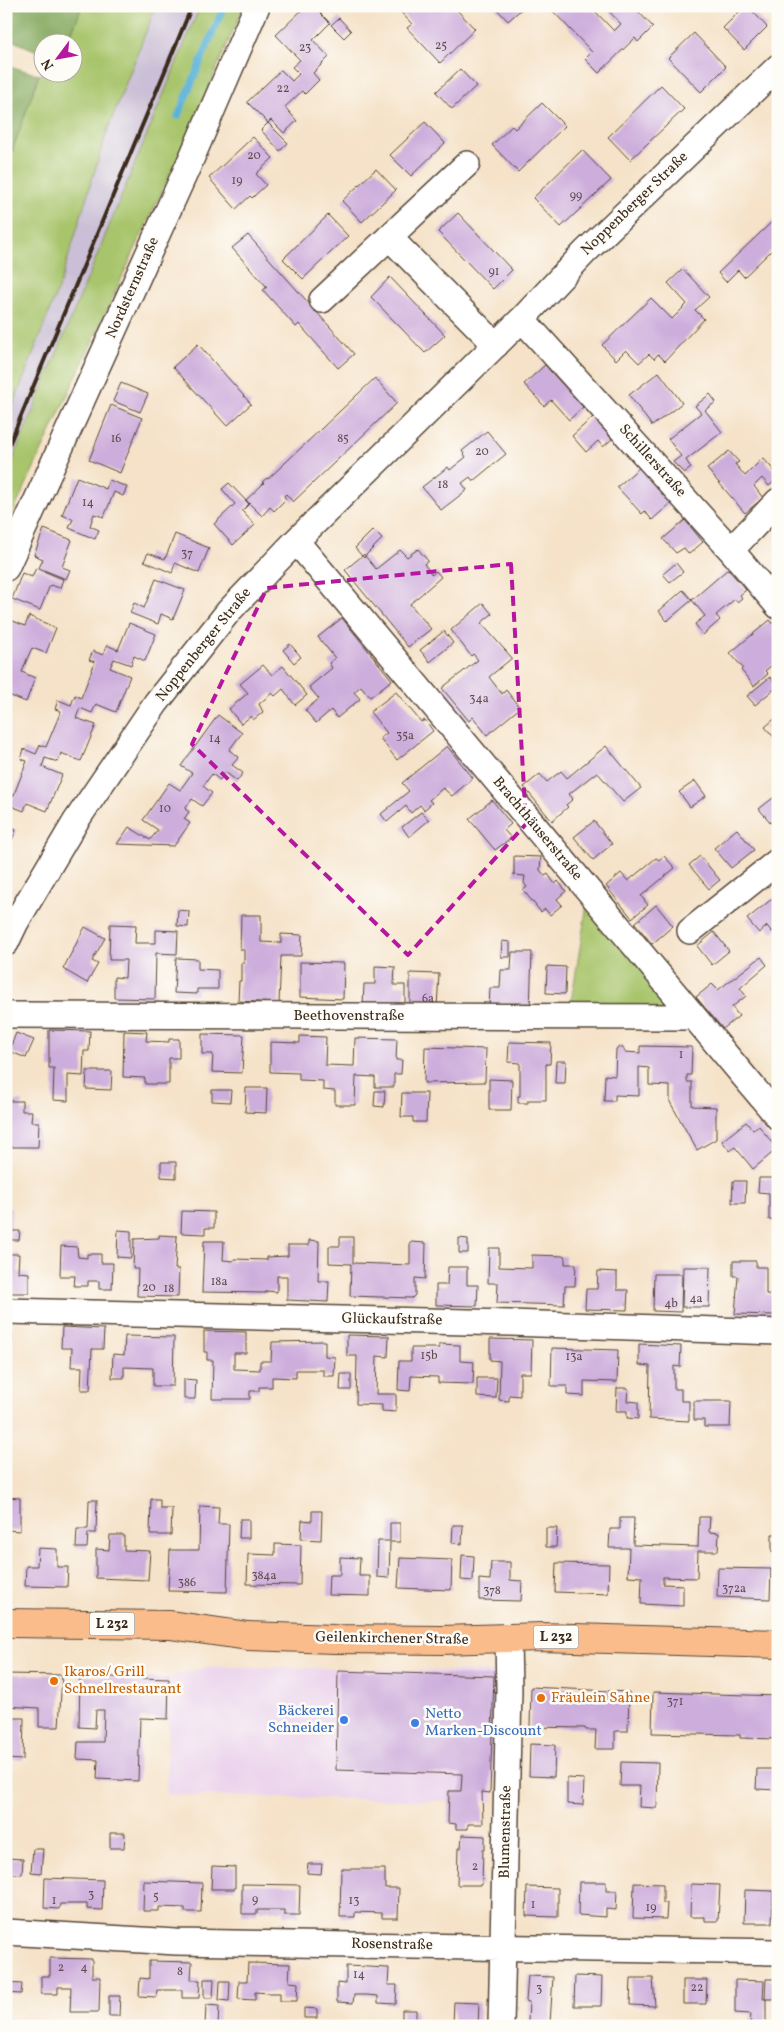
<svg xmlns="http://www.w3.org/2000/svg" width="784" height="2032" viewBox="0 0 784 2032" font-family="Vollkorn,serif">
	<rect width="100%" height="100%" fill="#fdfcf7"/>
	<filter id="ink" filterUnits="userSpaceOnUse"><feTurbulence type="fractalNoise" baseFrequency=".02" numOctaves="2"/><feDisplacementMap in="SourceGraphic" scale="10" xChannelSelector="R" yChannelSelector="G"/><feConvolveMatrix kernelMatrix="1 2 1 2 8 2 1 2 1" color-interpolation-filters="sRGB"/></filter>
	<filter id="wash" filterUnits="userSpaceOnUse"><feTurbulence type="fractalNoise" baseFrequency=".0096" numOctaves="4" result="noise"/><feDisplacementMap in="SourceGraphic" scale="20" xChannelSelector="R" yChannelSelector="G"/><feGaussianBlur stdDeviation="1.12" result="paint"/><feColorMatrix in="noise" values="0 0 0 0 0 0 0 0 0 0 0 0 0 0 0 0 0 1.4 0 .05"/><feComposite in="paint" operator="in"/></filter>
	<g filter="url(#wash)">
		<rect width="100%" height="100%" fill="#f5e2c8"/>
		<path fill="#ead1ec" d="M211,1666L497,1672L493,1802L166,1795L170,1677Z"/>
		<path fill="#cabfd6" d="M156,6H200L6,476V424L61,281L106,134Z"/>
		<path fill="#a8c56c" stroke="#727845" d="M82,6H156L106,134L61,281L6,424V168L39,75L43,73L72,72V42H68Z
			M200,6H244L180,152L6,528V476Z
			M588,899L685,1014H569Z"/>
		<path fill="#86aa60" stroke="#606a3f" d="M6,6H82L68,42H42V53L6,38Z
			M6,65L39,75L6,168Z"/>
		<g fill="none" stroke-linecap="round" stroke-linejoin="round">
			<path stroke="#5bb3d8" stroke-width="7" d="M178,116L224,6"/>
		</g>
		<g id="blocks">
			<path fill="#cdaddc" d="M306,6H313L330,23L313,40L329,57L313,73L319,80L305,94L302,91L285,107L297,121L284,133L271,120L268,123L288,143L280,151L261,130L268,123L247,102L281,70L292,81L299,74L292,67L300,60L276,35Z
				M395,6H453L475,29L440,63L407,28L412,24Z
				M494,6H525L508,21Z
				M548,6H590L614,31L621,24L604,6H633L653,27L638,42L635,38L599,73L585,59L592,52Z
				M745,6H748L767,27L744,50L723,28Z
				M339,18L351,31L344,38L331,25Z
				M694,33L726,67L701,92L668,58Z
				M460,69L476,86L452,109L436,92Z
				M661,85L684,109L630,160L608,137Z
				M542,103L565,126L518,172L492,145L512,126L515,129Z
				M425,122L445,143L411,176L390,155Z
				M253,137L273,158L256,174L266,185L252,198L250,196L236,209L209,178Z
				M582,150L611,180L561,227L533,198Z
				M376,169L396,190L362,222L342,201Z
				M458,213L512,270L493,289L438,232Z
				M328,215L348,236L303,279L283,259Z
				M778,216V254L776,255L772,250L744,277L738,270L726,282L718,273Z
				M248,235L354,354L338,368L299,324L296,327L263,290L267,287L232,248Z
				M683,269L709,297L695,310L704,319L665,361L658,354L654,359L649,354L639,363L626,350L616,360L602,345L651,298L672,319L687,304L668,283Z
				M390,277L445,335L425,353L371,297Z
				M198,344L251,404L227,426L173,367Z
				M545,365L583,407L569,420L551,400L544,406L524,384Z
				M659,372L682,403L652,426L629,395Z
				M375,378L397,403L293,502L286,494L284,496L286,499L274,511L270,507L262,516L246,500L264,483L262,482L267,478L268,479Z
				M121,383L148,394L140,412L113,401Z
				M710,394L716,402L705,410L722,432L686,460L691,468L684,473L673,462L681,456L668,439L701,413L695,406Z
				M111,405L142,418L120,473L89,460Z
				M593,417L612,439L603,447L598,441L586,452L572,436Z
				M487,431L506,454L473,481L470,477L462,483L467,490L441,510L422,487L448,467L450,470L466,457L462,451Z
				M729,451L739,462L735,464L745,476L763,458L778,475V478L769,486L762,478L754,486L763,498L745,513L707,469Z
				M640,467L671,503L652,520L645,511L642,514L617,487Z
				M77,477L106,489L109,480L127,487L123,496L114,492L104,517L94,514L90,526L99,530L95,539L69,528L73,519L62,515Z
				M229,483L249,504L242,511L255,525L233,545L214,524L235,504L222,489Z
				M685,520L703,542L689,554L684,548L676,553L663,539Z
				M44,529L72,540L62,567L70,570L66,579L39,568L43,559L34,555Z
				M373,530L382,539L365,556L364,554L362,556L355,548Z
				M175,534L209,548L199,573L175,563L172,573L144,561L148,553L165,559Z
				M418,549L428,561L424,564L432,575L436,571L441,577L410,604L431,629L408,647L345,570L362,556L364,558L365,556L376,569L400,550L407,557Z
				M676,563L683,572L670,582L663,574Z
				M36,568L63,579L60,588L50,585L40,610L12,599L22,573L32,577Z
				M728,569L746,590L740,595L742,598L737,602L735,599L716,615L720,620L703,635L695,624L705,616L692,600Z
				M156,579L185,590L173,619L161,614L158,624L130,613L134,603L144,608Z
				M683,590L692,600L667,621L659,611Z
				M483,603L492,614L481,623L512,658L489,677L502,694L506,690L520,708L487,735L473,717L469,721L442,688L478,660L473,654L471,656L451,630Z
				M29,616L56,628L46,653L32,648L27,659L22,672L35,678L26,702L6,694V618L25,626Z
				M342,618L392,680L370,697L361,686L354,692L360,699L337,718L331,710L316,723L305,710L319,699L309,687L332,668L329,663L335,658L318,637Z
				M770,620L778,629V660L765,671L768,674L754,686L741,670L743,668L730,653Z
				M129,623L156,634L145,661L134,656L131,665L114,659L110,668L130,676L116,712L96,704L92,713L80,708L76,718L96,725L81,761L61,753L58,762L45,758L42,767L62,775L47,811L27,803L24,811L6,804V794L13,797L27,761L21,759L24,749L36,754L40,745L46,747L61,711L55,709L58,700L71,705L75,695L81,698L95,662L89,660L93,651L103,655L107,645L118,650Z
				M444,631L453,643L430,662L420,650Z
				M290,644L301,657L294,663L283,650Z
				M263,665L272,675L283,666L307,695L295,705L283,689L275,696L272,693L259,704L263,712L253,720L251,716L241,724L229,709L248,693L240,684Z
				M770,677L778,686L755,705L747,696Z
				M396,692L421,722L425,720L433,731L397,760L380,738L387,733L370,712Z
				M218,715L242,733L229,750L239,757L232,765L243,773L237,781L225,772L220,780L212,774L203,786L212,793L202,806L192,799L185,809L189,812L184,819L190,823L174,846L117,844L129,827L150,840L158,830L143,820L169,783L180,790L192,773L181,766Z
				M778,716V742L765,727Z
				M447,746L473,778L452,796L443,788L429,800L432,803L424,810L420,805L411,813L406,806L387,822L381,814L409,791L402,783Z
				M606,746L641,788L623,802L597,772L569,794L573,799L566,805L568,807L552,821L524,787L540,774L547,782L561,771L567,778Z
				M695,781L706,796L690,807L679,792Z
				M778,794V831L759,809Z
				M492,800L511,824L504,830L511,838L495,850L469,819Z
				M421,812L429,820L409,837L402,827Z
				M594,821L612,844L593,860L574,837Z
				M6,826L16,830L6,855Z
				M737,829L754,850L731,868L714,848Z
				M514,856L541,857L540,870L545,876L548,874L555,884L558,881L566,891L557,899L562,905L550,915L545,909L541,912L523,890L527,887L524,883L525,876L514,875Z
				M664,856L675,868L641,896L648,905L632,918L606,886L621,873L628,881L656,858L659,860Z
				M700,856L720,880L709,889L689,865Z
				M778,894V928L772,932L767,926L759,933L747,919Z
				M656,905L673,926L652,944L635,923Z
				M178,910L189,911L188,927L177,926Z
				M241,915H261V942L281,943V934L302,935L301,956H281L279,1003L238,1001L239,981H241V963H244V950L240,949Z
				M110,924L136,925L135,943H156V930L178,931L177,954L156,953L155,999L114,998V977L125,978L126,960H109Z
				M85,927L105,938L92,961L98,964L87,983L63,969Z
				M714,932L729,951L712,965L697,946Z
				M502,941L510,942V957H501Z
				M512,952H532L530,1010L489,1009L490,988H500L501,970H511Z
				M761,957L767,965L740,988L746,996L732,1007L739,1016L723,1029L696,997L712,984L718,990Z
				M176,958L198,959V969L218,970V989H197V994L174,993Z
				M300,962L344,963L343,999L300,997Z
				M375,966L395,967L394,985H405V1006L363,1005L364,984H375Z
				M547,966L566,967L565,994L546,993Z
				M410,973L439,974L437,1007L410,1006Z
				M49,1030L90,1031L89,1051H84L83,1076L68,1075V1101L53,1100L54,1068H49Z
				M124,1031L147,1032L146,1041L169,1042V1039H179V1058H169V1084H145V1078L123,1077Z
				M16,1033L34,1040L26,1058L9,1051Z
				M202,1034L244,1035L242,1073L212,1072L213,1054H202Z
				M300,1036L326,1037L325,1065L354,1066L355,1038L397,1039L396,1060H402L401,1074H394V1087H375V1077L356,1076L355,1105H335V1091L323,1090V1081L299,1080V1073L270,1072V1042L300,1043Z
				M509,1042L551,1043L550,1064H546V1100H528V1103H518V1096H520V1063L508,1062Z
				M640,1046L692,1047L691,1075H687V1082H692V1106L716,1107V1139L697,1150L670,1102V1086L649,1085V1068L639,1067V1096L615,1095V1101H604L605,1075L615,1076L616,1049L618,1047H623L625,1052L640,1053Z
				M425,1047L486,1049L485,1082L424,1083Z
				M556,1061H566L565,1083H555Z
				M87,1071H112L111,1090L86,1089Z
				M489,1079L512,1080L511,1110H489Z
				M246,1088H267L266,1113L245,1112Z
				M212,1090H231L230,1102L212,1101Z
				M375,1091H385L384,1107L374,1106Z
				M402,1093H427L426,1122H413V1117H401Z
				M6,1101H22V1111H32L31,1122H39L38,1147H6Z
				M746,1122L753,1130L759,1126L777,1149L753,1169L735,1147L730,1151L722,1141Z
				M161,1162H176V1178L161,1177Z
				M759,1178H778V1220H769V1193L758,1192Z
				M733,1181H746L745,1203H732Z
				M6,1208H11L9,1254H19L18,1272L29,1273V1293H6Z
				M182,1211L214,1212V1228H205V1234L181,1233Z
				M118,1230L131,1231V1258L117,1257Z
				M11,1231H20L19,1240H11Z
				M159,1235L177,1236L175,1269H179L178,1297L137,1296L138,1269H133L134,1239L159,1238Z
				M340,1237H353V1263L410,1265V1242L426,1243L425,1279L415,1278V1295L412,1298L350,1296L351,1264L329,1263V1246H340Z
				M459,1238L468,1239V1253H459Z
				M309,1240L319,1241L318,1281H329L328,1302L287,1300V1276H277V1292L266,1291V1293L202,1292L204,1241H224L223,1260L233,1261L234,1259L267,1260V1257L288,1256V1245H309Z
				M61,1246L77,1247L78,1257L87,1258V1254H101V1263H113L112,1289H99V1281H88V1286H74L75,1276H60Z
				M489,1248H499V1267L532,1268V1255L565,1256V1264H576L575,1286H565L564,1305L497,1303L498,1283H488Z
				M733,1261H756V1267H766V1294L777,1295L776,1315L735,1314L738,1276H733Z
				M448,1267H467V1285H478L477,1306L436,1305V1285H447Z
				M683,1267H710L709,1307H682Z
				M598,1271L617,1272V1290H628L627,1310L585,1309L586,1289H597Z
				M654,1274H682L681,1312L653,1311Z
				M62,1327L104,1329L103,1349H92L90,1390H81L82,1367H71L72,1348H61Z
				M204,1331L246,1332V1353H234V1369L260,1370V1361H271L272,1342L325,1341V1356L335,1357L334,1376H323V1370H296V1378L272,1377V1387H259V1391H250V1399H212L213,1360H207V1352H204Z
				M6,1332H12L11,1361H6Z
				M347,1335L389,1336L388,1357L377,1356L376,1394H396V1412L382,1411V1405L356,1404L357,1356H347Z
				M125,1336L174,1337L173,1386H153V1368L124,1367V1378H112L113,1354L124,1355Z
				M490,1339L532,1340L531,1373H520V1396L509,1395V1401L499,1400L500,1361L490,1360Z
				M439,1344L460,1345V1361L474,1362L473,1384L438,1383V1377L411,1376L410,1391L398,1390L399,1361H411V1348H439Z
				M639,1344L681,1346L680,1367L674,1366V1389H681V1401H689V1421L649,1419L650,1366L639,1365Z
				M552,1348L618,1350L617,1382L584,1381V1396L567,1395V1386H551Z
				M341,1374H351V1390H340Z
				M477,1378H497L496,1398L477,1397Z
				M184,1379L196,1380L195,1399H184Z
				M617,1388H628L627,1401L638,1402V1419L627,1418V1411H616Z
				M694,1401H731L730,1427H704V1420H694Z
				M6,1497L20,1498V1531L6,1530Z
				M151,1499H160V1508H172L171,1535H150Z
				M89,1500H97L96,1533H88L87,1548H76L77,1529H88Z
				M200,1506L219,1507L218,1524H229L227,1592L168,1591L170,1550H199Z
				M312,1511H322L321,1540L301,1539L302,1520L312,1521Z
				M699,1517H710L709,1532L719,1533L718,1551H698L697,1578L663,1577V1584L683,1585V1606L641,1604L642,1577L628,1576L629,1548H609L610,1529H620V1518H634L633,1545L698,1547Z
				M240,1519H249V1538H239Z
				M390,1523H400V1542H390L389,1578L377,1577L378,1541H390Z
				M453,1525H463L462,1544L452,1543Z
				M546,1528H557L556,1547H546Z
				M772,1534H778V1553L772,1552Z
				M110,1535H124V1550L150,1551L148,1580L96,1578V1549L109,1550Z
				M275,1544L301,1545L300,1585L247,1584L248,1554L275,1555Z
				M38,1548L57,1549V1567H68L67,1587L25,1586L26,1566H37Z
				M462,1555L474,1556L473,1581L461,1580Z
				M340,1557L360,1558L359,1576H370V1596L328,1595L329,1575H340Z
				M400,1558L452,1560L451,1590L398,1588Z
				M491,1562H510V1580L522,1581L521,1601L479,1600V1579L490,1580Z
				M556,1563L609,1564L608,1594L555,1592Z
				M718,1568L771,1569L770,1599L717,1597Z
				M338,1671L494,1676L490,1793L482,1792L483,1824H468V1829H456V1824L448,1823L449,1791H461L462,1774L336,1770Z
				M6,1674L62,1675L59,1727H39V1708L6,1706Z
				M80,1676L169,1679L168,1719L140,1718L138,1781L97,1779L98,1760L77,1759L78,1742H103L104,1710H96L95,1728L79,1727Z
				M531,1687L629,1692L628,1731H615V1749H595L596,1730H586L585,1728L530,1727Z
				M653,1692L778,1696V1739L740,1738V1735L652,1733Z
				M6,1718H24L23,1760L6,1759Z
				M530,1744L555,1745L554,1777L529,1776Z
				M621,1762L658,1763L657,1808L639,1807L640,1786H620Z
				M757,1769H778V1790L756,1789Z
				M567,1778L584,1779L583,1805L567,1804Z
				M110,1833H125L124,1848H110Z
				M462,1835L485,1836V1849H483L482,1885H457L458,1848H461Z
				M33,1849H43L41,1873L31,1872Z
				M6,1858L23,1859L22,1874L6,1873Z
				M308,1864H322L321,1874L307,1873Z
				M212,1866L235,1867V1889H211Z
				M341,1869H385V1888H399L398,1918H382V1913L355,1912V1917H340Z
				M45,1878L103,1880L102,1910L87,1909V1904H60L59,1909L44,1908Z
				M144,1881L202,1883L201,1912H185V1908L159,1907V1911H143Z
				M579,1882H606V1891H617L616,1910L606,1909V1917L578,1915Z
				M634,1883L663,1884V1903H667L666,1919L633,1918Z
				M242,1884L300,1885L299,1915H284V1910H257V1914H242Z
				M691,1884L720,1885L718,1921H705V1917H690Z
				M527,1887L558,1888V1917L526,1916Z
				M745,1890L773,1891L772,1923H744Z
				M50,1958L92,1959V1977H100L99,2012H70L71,1987H58V1994H41V1976H50Z
				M149,1961L192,1962L191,1980H200L199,1998H182V1990H157L156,1997L139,1996L140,1978L149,1979Z
				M248,1963L290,1964L289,1982L298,1983L297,2001H280V1993H269L255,1992V2000L238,1999L239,1981H247Z
				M346,1966L389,1968L388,1985H397L396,2004L378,2003V1996L367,1995H354L353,2003L337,2002V1983L346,1984Z
				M528,1976L553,1977L550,2023L528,2022L529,2002L526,2001Z
				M575,1976L602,1977L601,2006H574Z
				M631,1978H653L655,2006L630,2005Z
				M204,1979H214L213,1998H204Z
				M766,1979H775V1999H765Z
				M683,1980H707L706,2004H683Z
				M735,1980L764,1981L763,1999H766V2024H750L751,2014L735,2013Z
				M220,1981H230L229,2001L219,2000Z
				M6,1983L22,1984L21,1994L6,1993Z
				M109,1996H120L119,2016H109Z
				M454,2002L479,2003L478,2026L453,2025Z
				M206,2005L219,2006L218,2026H205Z
				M304,2008L317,2009V2018H304Z
				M402,2010H416V2020H402Z"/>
		</g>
	</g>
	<g filter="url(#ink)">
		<use href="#blocks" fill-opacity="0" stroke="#574638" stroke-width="1"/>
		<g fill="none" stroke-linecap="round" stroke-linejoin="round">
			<defs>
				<path id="street" d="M389,237L496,345
					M322,300L467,164
					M522,319L731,550L778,606
					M296,541L778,1117
					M731,550L778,501
					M6,568L189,164L257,6
					M690,931L778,861
					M6,943L16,922L76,821L156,703L228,612L296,541L522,319L585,252L778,67
					M6,1015L692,1017
					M6,1311L510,1323L778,1332
					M6,1932L176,1942L778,1952
					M501,2026L509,1690L508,1639"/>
				<path id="primary" d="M6,1623L170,1625L248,1636L334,1639L441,1640L541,1637L778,1644"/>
			</defs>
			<use href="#street" stroke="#574638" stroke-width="28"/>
			<use href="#primary" stroke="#574638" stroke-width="30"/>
			<use href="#street" stroke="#fff" stroke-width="25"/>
			<use href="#primary" stroke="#fabc8b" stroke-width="28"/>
			<path stroke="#3b2a1e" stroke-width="4" d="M6,452L192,6"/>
		</g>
	</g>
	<path fill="none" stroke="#b5179e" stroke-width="4" stroke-dasharray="10 6" stroke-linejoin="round" d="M511,564L526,824L408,955L192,744L267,588Z"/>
	<g fill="#e8710a" stroke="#fdfcf7" stroke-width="2">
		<circle cx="54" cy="1681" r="5"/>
		<circle cx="541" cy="1698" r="5"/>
	</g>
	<g fill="#3f7fe0" stroke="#fdfcf7" stroke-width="2">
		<circle cx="344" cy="1720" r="5"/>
		<circle cx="415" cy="1723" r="5"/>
	</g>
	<g text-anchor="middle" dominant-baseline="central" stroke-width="5" stroke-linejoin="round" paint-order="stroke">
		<g font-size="12" fill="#604b4e">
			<text x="441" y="46">25</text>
			<text x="305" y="48">23</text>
			<text x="283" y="89">22</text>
			<text x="254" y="156">20</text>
			<text x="237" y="181">19</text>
			<text x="576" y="196">99</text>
			<text x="494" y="272">91</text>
			<text x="116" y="439">16</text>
			<text x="343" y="439">85</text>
			<text x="482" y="452">20</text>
			<text x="443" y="485">18</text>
			<text x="88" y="503">14</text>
			<text x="187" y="554">37</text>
			<text x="479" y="699">34a</text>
			<text x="405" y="736">35a</text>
			<text x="215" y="739">14</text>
			<text x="165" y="809">10</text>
			<text x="428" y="999">6a</text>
			<text x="681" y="1055">1</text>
			<text x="219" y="1282">18a</text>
			<text x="149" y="1288">20</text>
			<text x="169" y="1289">18</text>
			<text x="696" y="1299">4a</text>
			<text x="671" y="1304">4b</text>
			<text x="429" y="1356">15b</text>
			<text x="574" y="1357">13a</text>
			<text x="264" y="1576">384a</text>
			<text x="187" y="1583">386</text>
			<text x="734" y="1589">372a</text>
			<text x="492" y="1591">378</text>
			<text x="675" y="1702">371</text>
			<text x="475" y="1867">2</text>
			<text x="91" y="1895">3</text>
			<text x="156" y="1897">5</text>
			<text x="255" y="1900">9</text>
			<text x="54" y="1901">1</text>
			<text x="354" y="1901">13</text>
			<text x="533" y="1905">1</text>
			<text x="651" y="1908">19</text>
			<text x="61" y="1968">2</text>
			<text x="84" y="1968">4</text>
			<text x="180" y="1972">8</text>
			<text x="359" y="1975">14</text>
			<text x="697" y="1988">22</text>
			<text x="539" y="1989">3</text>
		</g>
		<g fill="#fdfcf7" stroke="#75695f" stroke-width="1">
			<rect x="89.5" y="1612.5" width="45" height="23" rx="4"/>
			<rect x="533.5" y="1625.5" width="45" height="23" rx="4"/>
		</g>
		<g font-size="14" font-weight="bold" fill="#3b2a1e">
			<text x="112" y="1624">L 232</text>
			<text x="556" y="1637">L 232</text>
		</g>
		<g font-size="15" fill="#3b2a1e" stroke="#fdfcf7">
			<text transform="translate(635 204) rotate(-44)">Noppenberger Straße</text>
			<text transform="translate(133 288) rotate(-66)">Nordsternstraße</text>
			<text transform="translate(652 461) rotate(48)">Schillerstraße</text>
			<text transform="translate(204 645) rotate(-51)">Noppenberger Straße</text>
			<text transform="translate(537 829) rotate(50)">Brachthäuserstraße</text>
			<text x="349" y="1016">Beethovenstraße</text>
			<text transform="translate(392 1320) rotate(1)">Glückaufstraße</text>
			<text transform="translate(392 1639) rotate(1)">Geilenkirchener Straße</text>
			<text transform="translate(506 1832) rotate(-89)">Blumenstraße</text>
			<text transform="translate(392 1945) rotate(1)">Rosenstraße</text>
		</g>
		<g font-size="15" fill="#c56008" stroke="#fdfcf7" text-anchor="start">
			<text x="64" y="1672">Ikaros/ Grill<tspan x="64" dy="17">Schnellrestaurant</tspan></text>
			<text x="551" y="1698">Fräulein Sahne</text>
		</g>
		<g font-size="15" fill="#366cbe" stroke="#fdfcf7" text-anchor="end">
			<text x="334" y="1711">Bäckerei<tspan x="334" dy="17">Schneider</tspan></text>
			<text x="425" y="1714" text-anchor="start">Netto<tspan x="425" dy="17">Marken-Discount</tspan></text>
		</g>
	</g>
	<rect width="784" height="2032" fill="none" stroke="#fdfcf7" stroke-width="25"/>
	<g transform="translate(58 58) rotate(238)"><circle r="24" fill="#fdfcf7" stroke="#afa8a0"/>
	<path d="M0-4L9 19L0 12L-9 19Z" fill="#b5179e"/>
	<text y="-8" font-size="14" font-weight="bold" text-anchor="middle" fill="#3b2a1e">N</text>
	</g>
</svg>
